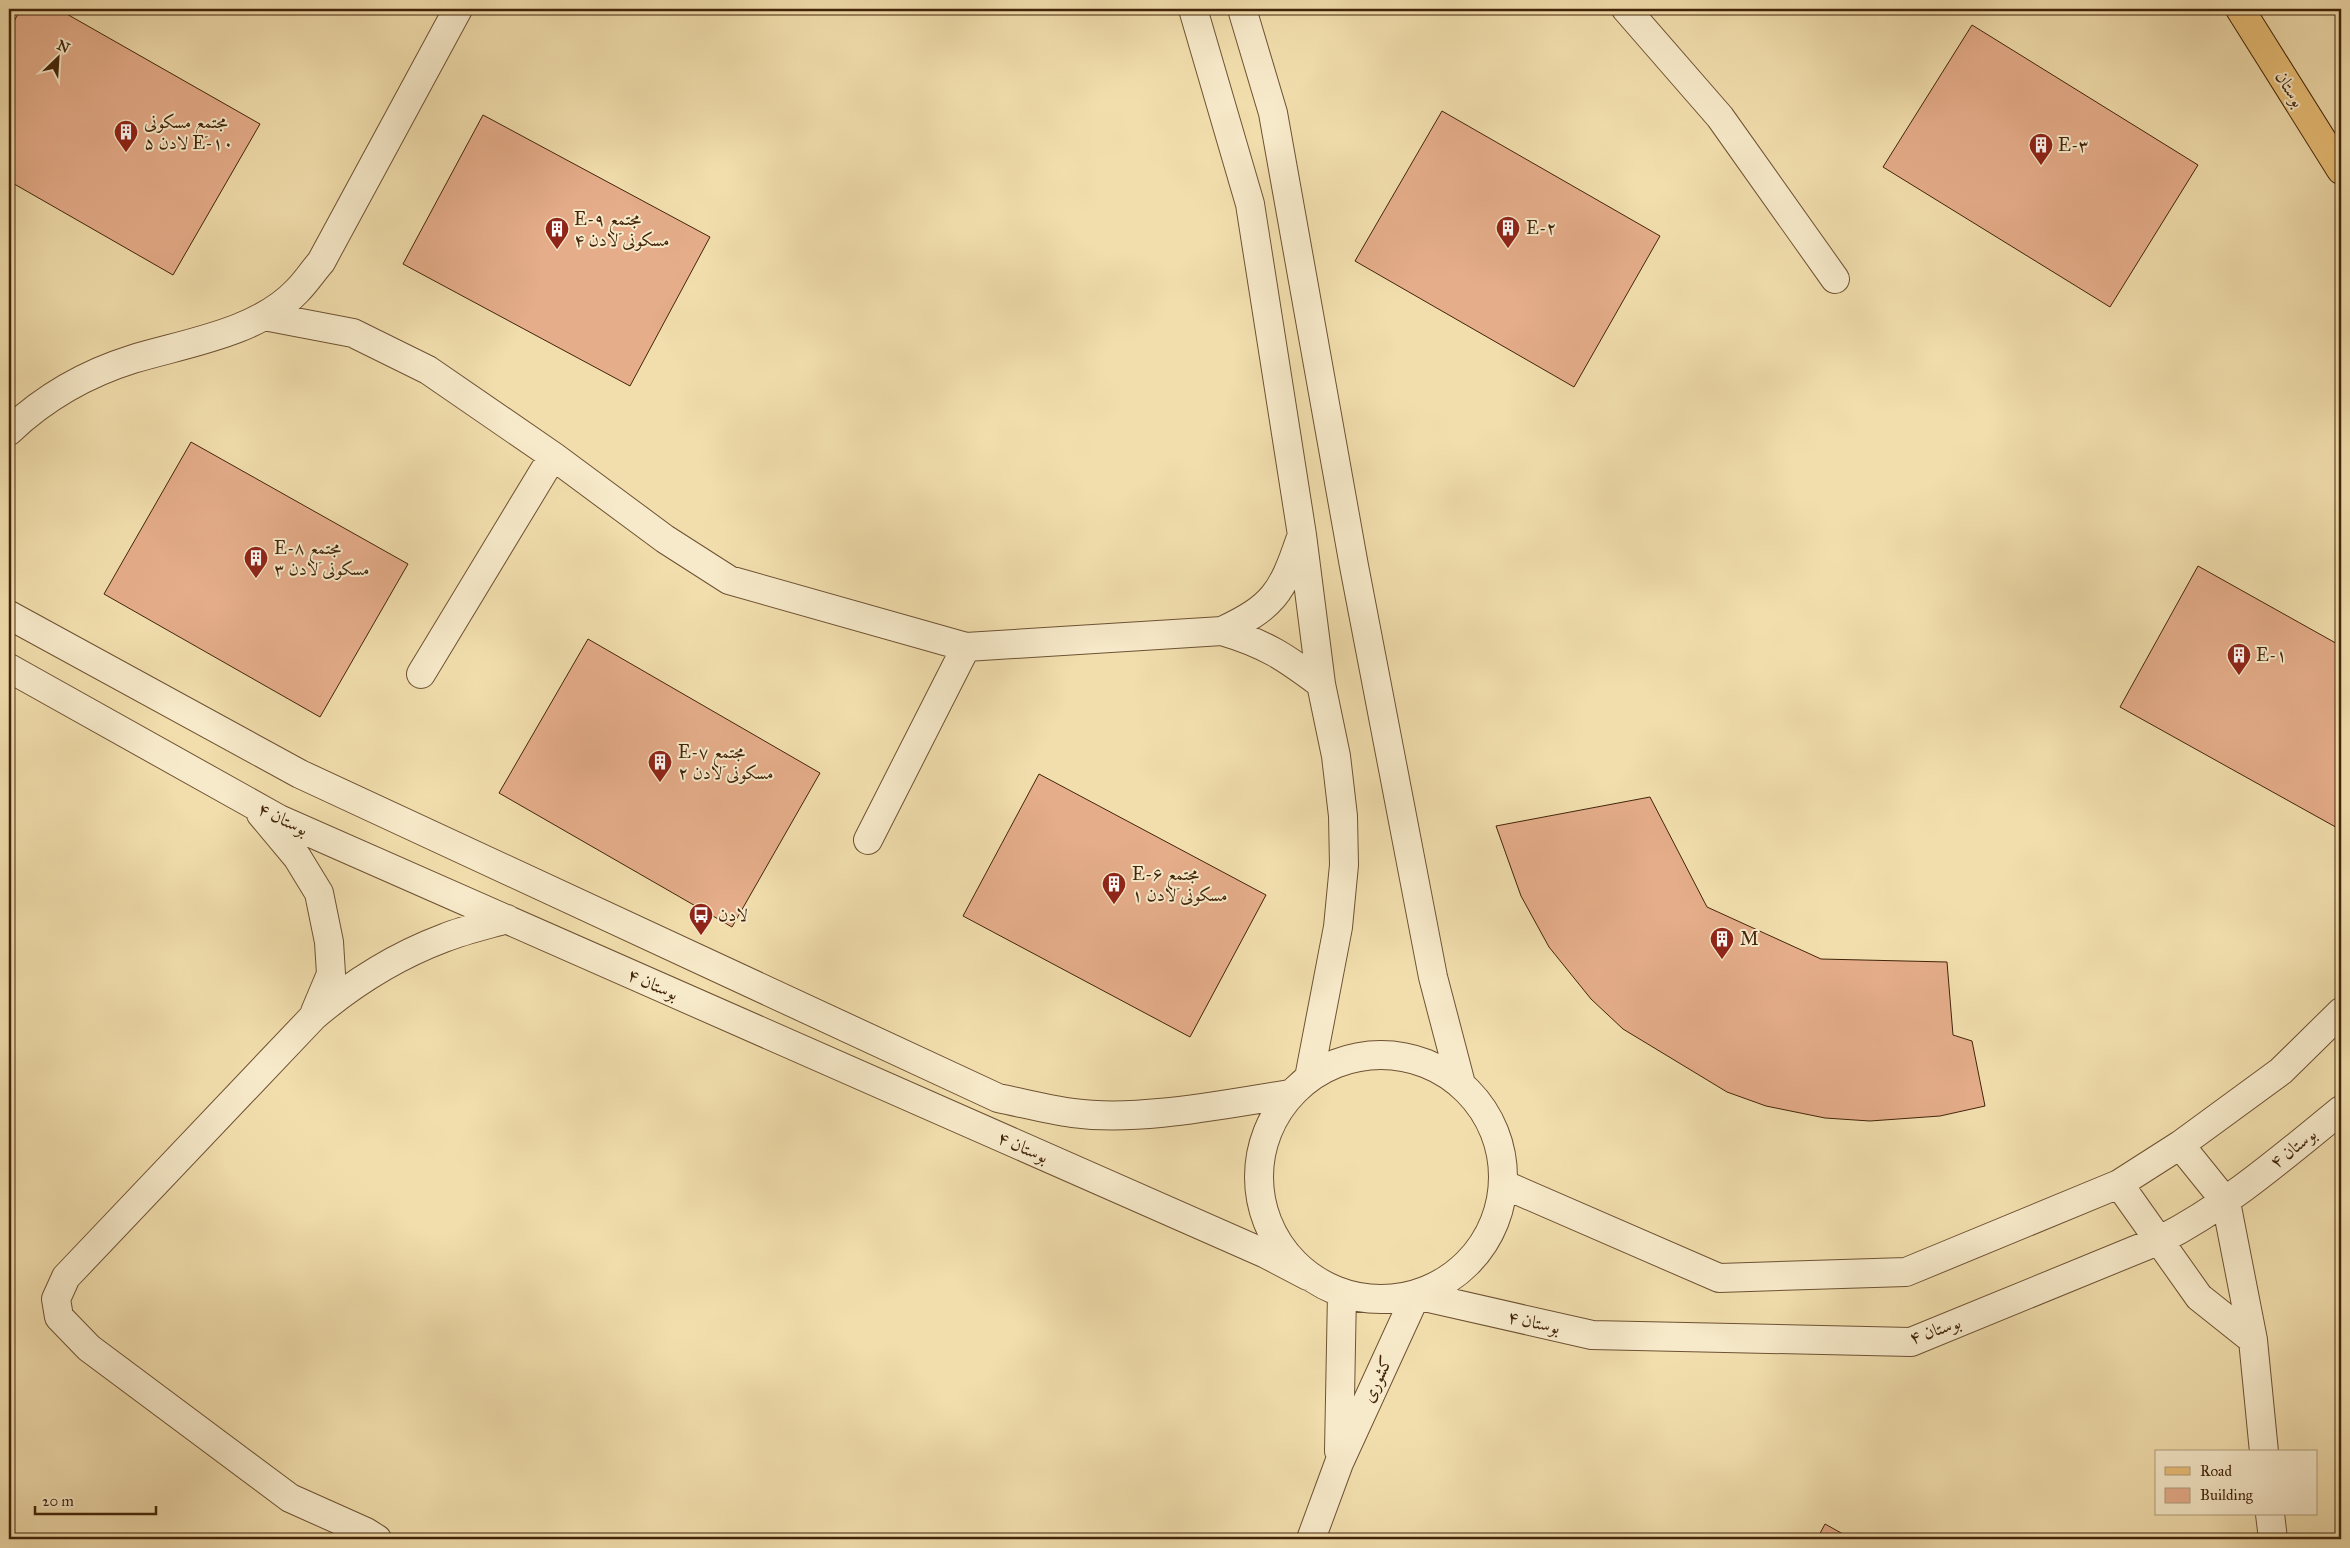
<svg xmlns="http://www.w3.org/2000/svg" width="2350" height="1548" viewBox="0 0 2350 1548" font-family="'IM FELL Great Primer',Amiri,serif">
	<rect width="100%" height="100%" fill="#f2dead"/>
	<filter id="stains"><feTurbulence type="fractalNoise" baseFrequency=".004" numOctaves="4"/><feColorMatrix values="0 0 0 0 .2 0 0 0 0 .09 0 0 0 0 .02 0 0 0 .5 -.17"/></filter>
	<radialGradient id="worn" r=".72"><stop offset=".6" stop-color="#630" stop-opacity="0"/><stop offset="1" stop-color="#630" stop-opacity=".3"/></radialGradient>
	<path fill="#e5ad8a" stroke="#42240a" d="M21,9H58L260,124L173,275L9,181V30Z
		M1972,25L2198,165L2110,307L1883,167Z
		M1442,111L1660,236L1574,387L1355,261Z
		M483,115L710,237L630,386L403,264Z
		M191,442L408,564L320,717L104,594Z
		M2198,566L2341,646V830L2120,707Z
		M588,639L820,773L732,927L499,793Z
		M1039,774L1266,895L1190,1037L963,916Z
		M1650,797L1707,907L1821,959L1947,962L1953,1035L1972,1041L1985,1106L1940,1116L1870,1121L1825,1118L1766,1106L1727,1092L1623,1029L1591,999L1549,947L1521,896L1496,826Z
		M1825,1524L1852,1539H1817Z"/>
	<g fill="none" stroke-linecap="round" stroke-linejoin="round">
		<defs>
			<path id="minor" d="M1193,9L1250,204L1302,535L1321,684L1336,756L1343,816L1344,865L1338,927L1309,1078
				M1242,9L1273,113L1354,566L1433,977L1461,1084
				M1626,9L1720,117L1835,279
				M264,316L353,333L428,370L553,456L665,539L729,580L966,647L1222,631C1266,644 1285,657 1321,684
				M9,431C44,398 88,373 133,359C186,343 257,333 297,291C306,282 313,271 321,262L458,9
				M9,615L300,774L998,1098C1023,1103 1048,1110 1073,1113C1140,1122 1224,1104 1290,1094
				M1222,631C1273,607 1282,593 1300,540
				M9,668L279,819L1266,1254L1308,1276
				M421,674L553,456
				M261,814L297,857L319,893L329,942L331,974L315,1012
				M868,840L966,647
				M1259 1177a122 122 0 1 1 244 0a122 122 0 1 1-244 0Z
				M2180,1145L2226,1202L2253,1340L2264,1452
				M2119,1184L2199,1297L2253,1340
				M1505,1185L1719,1278L1906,1272L2119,1184L2180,1145L2281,1071L2341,1012
				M1416,1295L1592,1335L1911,1342L2160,1240C2227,1206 2283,1157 2341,1110
				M1339,1451L1342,1293
				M2270,1514L2273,1539
				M377,1539L366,1532L290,1498L89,1348L59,1317L56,1299L66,1277L314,1016C353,983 396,956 444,938C464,930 486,925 507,919
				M1311,1539L1339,1463L1416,1295"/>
			<path id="major" d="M2240,9L2341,170"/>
		</defs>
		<use href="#minor" stroke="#6e5233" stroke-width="30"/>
		<use href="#major" stroke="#42240a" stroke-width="30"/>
		<use href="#minor" stroke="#f7eaca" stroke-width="28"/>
		<use href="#major" stroke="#e9bf76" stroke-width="28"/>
	</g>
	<defs>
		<symbol id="building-pin" viewBox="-11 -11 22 30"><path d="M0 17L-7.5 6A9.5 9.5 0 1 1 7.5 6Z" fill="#8f2418" stroke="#f7eaca"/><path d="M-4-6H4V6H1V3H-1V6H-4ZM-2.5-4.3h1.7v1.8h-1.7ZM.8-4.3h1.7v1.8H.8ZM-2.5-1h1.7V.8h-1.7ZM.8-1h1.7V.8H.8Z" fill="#fff"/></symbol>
		<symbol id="bus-pin" viewBox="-11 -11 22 30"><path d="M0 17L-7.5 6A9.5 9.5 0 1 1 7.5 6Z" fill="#8f2418" stroke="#f7eaca"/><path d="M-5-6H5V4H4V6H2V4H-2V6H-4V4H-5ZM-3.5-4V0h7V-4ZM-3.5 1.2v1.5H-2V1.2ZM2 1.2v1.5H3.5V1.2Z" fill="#fff"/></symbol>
	</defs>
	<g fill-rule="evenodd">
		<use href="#building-pin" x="112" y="118" width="28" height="38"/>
		<use href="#building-pin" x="2027" y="131" width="28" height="38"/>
		<use href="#building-pin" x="1494" y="214" width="28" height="38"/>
		<use href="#building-pin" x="543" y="215" width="28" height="38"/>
		<use href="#building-pin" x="242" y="544" width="28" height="38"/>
		<use href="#building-pin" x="2225" y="641" width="28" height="38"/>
		<use href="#building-pin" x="646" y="748" width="28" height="38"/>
		<use href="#building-pin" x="1100" y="870" width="28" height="38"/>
		<use href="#bus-pin" x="687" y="901" width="28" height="38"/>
		<use href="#building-pin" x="1708" y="925" width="28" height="38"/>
	</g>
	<g text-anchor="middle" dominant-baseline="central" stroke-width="4" stroke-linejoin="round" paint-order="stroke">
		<g font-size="18" fill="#42240a" stroke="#f7eaca">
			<text transform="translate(2290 89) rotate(58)">بوستان</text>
			<text transform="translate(283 819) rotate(26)">بوستان ۴</text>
			<text transform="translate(653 984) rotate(24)">بوستان ۴</text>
			<text transform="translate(1023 1147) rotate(24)">بوستان ۴</text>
			<text transform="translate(2293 1148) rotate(-38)">بوستان ۴</text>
			<text transform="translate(1534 1322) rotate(13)">بوستان ۴</text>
			<text transform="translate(1935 1330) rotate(-19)">بوستان ۴</text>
			<text transform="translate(1377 1379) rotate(-65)">کشوری</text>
		</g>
		<g font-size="18" fill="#42240a" stroke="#f7eaca" text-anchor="start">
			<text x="144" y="122">مجتمع مسکونی<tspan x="144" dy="21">لادن ۵ E-۱۰</tspan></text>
			<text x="2058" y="145">E-۳</text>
			<text x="574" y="219">E-۹ مجتمع<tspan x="574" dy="21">مسکونی لادن ۴</tspan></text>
			<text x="1526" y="228">E-۲</text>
			<text x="274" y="548">E-۸ مجتمع<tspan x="274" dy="21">مسکونی لادن ۳</tspan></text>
			<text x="2256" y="655">E-۱</text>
			<text x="678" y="752">E-۷ مجتمع<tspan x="678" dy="21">مسکونی لادن ۲</tspan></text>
			<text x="1132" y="874">E-۶ مجتمع<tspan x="1132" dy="21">مسکونی لادن ۱</tspan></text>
			<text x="718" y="915">لادن</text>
			<text x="1740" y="939">M</text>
		</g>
	</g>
	<rect width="2350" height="1548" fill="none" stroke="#f2dead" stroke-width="30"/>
	<rect x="10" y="10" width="2330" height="1528" fill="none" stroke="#42240a" stroke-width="2.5"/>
	<rect x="15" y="15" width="2320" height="1518" fill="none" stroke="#42240a"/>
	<rect x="2155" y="1450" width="162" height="65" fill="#f7eaca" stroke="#af9b7d"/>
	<rect x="2165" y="1467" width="25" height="8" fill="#e9bf76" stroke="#af9b7d"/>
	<text x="2200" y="1476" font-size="15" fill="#42240a">Road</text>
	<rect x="2165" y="1488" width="25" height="15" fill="#e5ad8a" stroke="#af9b7d"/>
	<text x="2200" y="1500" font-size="15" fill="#42240a">Building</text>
	<g transform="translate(58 58) rotate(25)" stroke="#f7eaca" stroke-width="4" paint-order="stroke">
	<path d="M0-4L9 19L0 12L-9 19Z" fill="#42240a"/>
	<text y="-8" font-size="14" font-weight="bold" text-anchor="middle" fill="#42240a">N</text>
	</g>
	<path d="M35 1506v8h121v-8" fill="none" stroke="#42240a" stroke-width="2.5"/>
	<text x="42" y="1506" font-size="15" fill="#42240a" stroke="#f7eaca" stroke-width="4" paint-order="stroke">20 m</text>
	<rect width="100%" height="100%" filter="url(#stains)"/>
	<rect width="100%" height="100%" fill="url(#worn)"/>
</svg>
